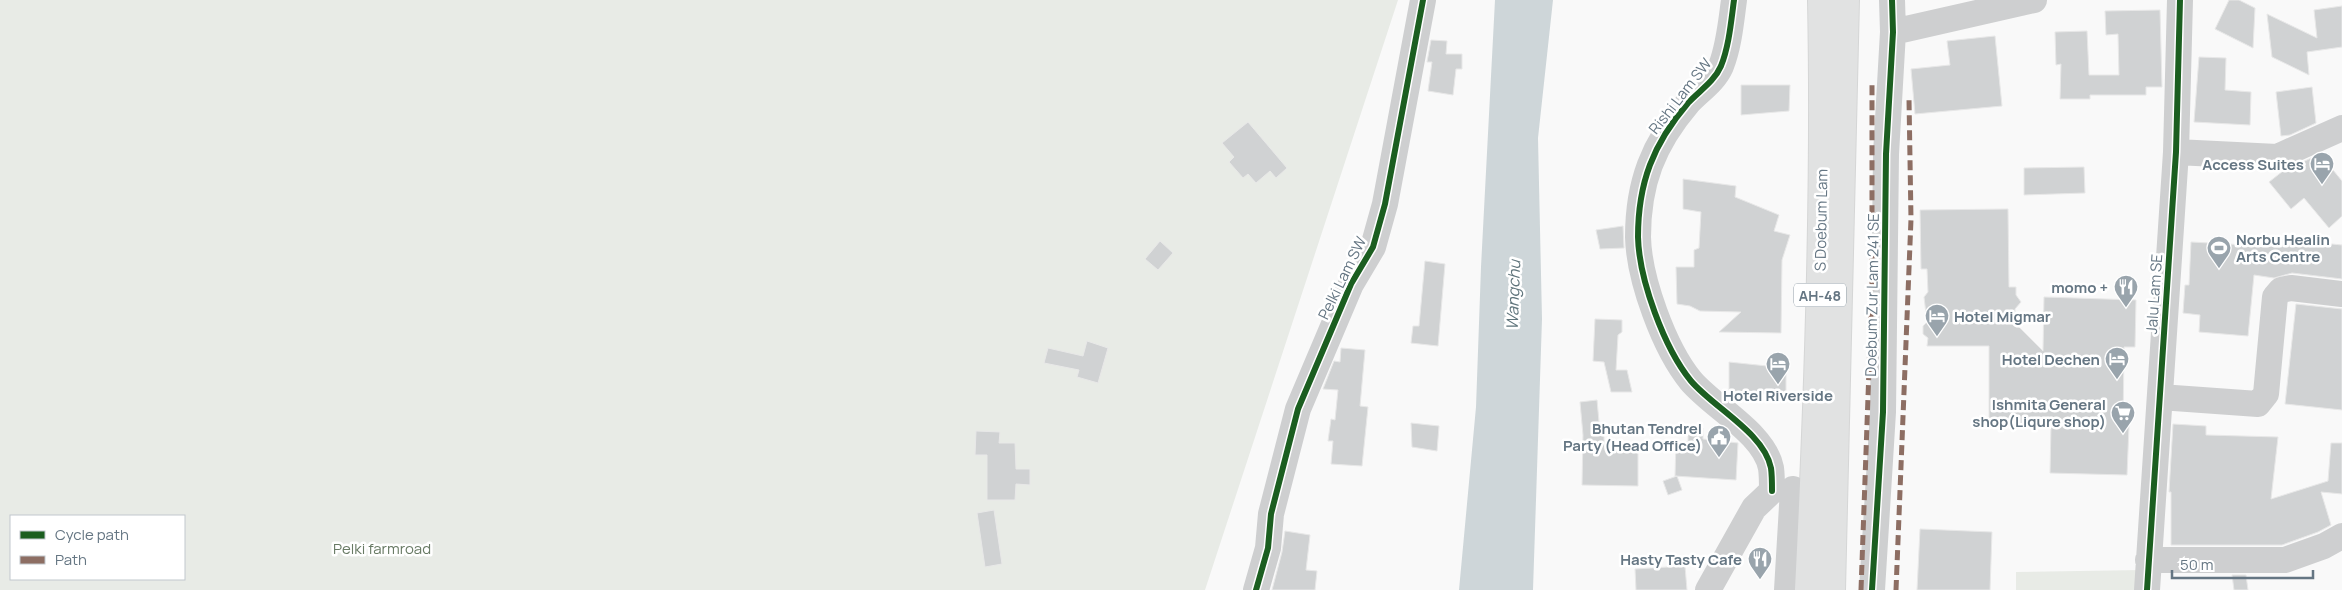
<svg xmlns="http://www.w3.org/2000/svg" width="2342" height="590" viewBox="0 0 2342 590" font-family="Manrope,sans-serif">
	<rect width="100%" height="100%" fill="#f9f9f9"/>
	<path fill="#e8ebe6" fill-rule="evenodd" d="M0,0H1398L1205,590H0ZM11,516H184V579H11Z
		M2142,570L2141,590H2016V572Z"/>
	<path fill="#ced6d9" d="M1495,0H1553L1538,138L1542,319L1533,590H1459L1476,407L1481,267Z"/>
	<path fill="#d0d2d3" stroke="#e8e8e8" d="M2229,0H2239L2255,8L2253,48L2215,29Z
		M2342,6V47L2307,52L2309,75L2272,57L2267,14L2317,38L2314,10Z
		M2160,10L2162,87H2146V95H2090V99H2060L2061,64L2056,65L2055,32L2087,31L2089,75H2119L2118,34L2106,35L2105,11Z
		M1995,36L2002,106L1915,114L1911,69L1950,65L1947,41Z
		M1431,40L1447,41L1446,54H1462V69H1456L1453,95L1428,91L1432,62H1427Z
		M2199,57L2226,58L2225,90L2251,92L2250,125L2194,122Z
		M1741,85H1790L1789,111L1741,115Z
		M2312,87L2316,123L2290,135L2281,136L2276,92Z
		M1248,122L1287,168L1276,178L1270,171L1256,183L1248,174L1243,178L1229,162L1234,157L1222,143Z
		M2320,154L2342,181V216L2329,228L2304,198L2291,209L2269,182L2283,171Z
		M2084,167L2085,193L2024,195V168Z
		M1683,179L1736,186L1735,197L1779,215L1774,231L1790,235L1782,260L1781,333L1719,332L1741,312L1700,311L1690,306L1677,304L1676,267H1694V250L1699,248L1701,212L1683,209Z
		M2008,209L2009,287H2016V295L2021,302L2015,309V323L2043,351L2044,297L2136,300L2135,347H2124L2123,425L2129,426L2127,475L2050,473L2051,426H1989V346H1927L1928,338L1923,334V326L1927,322L1924,297L1928,292L1927,269H1921L1920,210Z
		M1623,226L1624,248L1600,249L1596,230Z
		M2283,239L2342,245V279L2292,273L2274,278L2254,275L2248,336L2199,332L2200,315L2183,313L2185,285H2189L2191,242L2282,247Z
		M1160,241L1173,253L1158,270L1145,259Z
		M1425,261L1445,264L1438,346L1411,343L1413,326H1419Z
		M2296,304L2342,309V410L2285,404Z
		M1595,319L1622,320V332L1618,335L1616,370H1627L1632,392H1611L1604,362L1593,361Z
		M1087,341L1108,348L1098,383L1077,377L1079,370L1044,363L1048,348L1083,356Z
		M1341,348L1365,350L1360,406L1368,407L1362,466L1331,464L1333,441H1328L1331,419L1335,420L1338,390L1323,389L1334,361L1340,362Z
		M1729,362L1786,368V395L1729,393Z
		M1597,400L1600,433H1604V444H1638V486L1582,485L1583,435L1580,402Z
		M1411,423L1439,426L1437,451L1412,447Z
		M2173,424L2206,426V435L2278,437L2271,499L2328,481L2331,443H2342V494L2321,492L2331,525L2318,532L2282,545H2171V492H2169Z
		M1688,427L1703,428V439L1738,443L1736,480L1675,476L1676,441L1688,442Z
		M976,431L1000,432L999,443H1015L1016,469H1030V485L1016,484L1015,500H987V455H975Z
		M1677,476L1682,490L1668,495L1663,481Z
		M994,510L1002,564L985,567L977,513Z
		M1920,529L1992,532L1990,590H1917Z
		M1285,531L1310,535L1306,570L1317,571L1315,590H1272L1282,552Z
		M1685,566L1687,590H1636L1635,569Z
		M2232,575H2246L2248,590H2234Z"/>
	<g fill="none" stroke-linecap="round" stroke-linejoin="round">
		<defs>
			<path id="highway" d="M1809,590C1819,394 1826,196 1822,0
				M1831,590L1845,0"/>
		</defs>
		<use href="#highway" stroke="#d5d6d6" stroke-width="30"/>
		<path stroke="#cecfd0" stroke-width="26" d="M1734,0C1731,22 1729,46 1721,66C1714,82 1699,91 1688,103C1653,144 1638,183 1638,237C1639,279 1664,348 1691,381C1714,408 1764,433 1771,468C1772,475 1772,484 1772,491
			M1893,32L2034,0
			M2176,152L2277,157L2342,128
			M2160,397L2258,404L2266,394L2275,297L2281,290L2291,288L2342,294
			M2148,560H2285L2324,546L2342,536
			M1256,590L1268,548L1271,514L1298,409L1351,284L1373,247L1385,204L1423,0
			M1708,590L1754,508L1772,491
			M1787,590L1793,489
			M1872,590L1883,412L1886,154L1893,32L1892,0
			M2147,590L2176,152L2180,0"/>
		<use href="#highway" stroke="#e1e2e2" stroke-width="28"/>
		<path stroke="#8d6e63" stroke-width="5" stroke-dasharray="10 5" stroke-linecap="butt" d="M1861,590L1872,287V82
			M1896,590L1911,219L1909,99"/>
		<defs>
			<path id="cycleway" d="M1734,0C1731,22 1729,46 1721,66C1714,82 1699,91 1688,103C1653,144 1638,183 1638,237C1639,279 1664,348 1691,381C1714,408 1764,433 1771,468C1772,475 1772,484 1772,491
				M1256,590L1268,548L1271,514L1298,409L1351,284L1373,247L1385,204L1423,0
				M1872,590L1883,412L1886,154L1893,32L1892,0
				M2147,590L2176,152L2180,0"/>
		</defs>
		<use href="#cycleway" stroke="#fff" stroke-width="9"/>
		<use href="#cycleway" stroke="#1b5e20" stroke-width="6"/>
	</g>
	<defs>
		<symbol id="hotel-pin" viewBox="-11 -11 22 30"><path d="M0 17L-7.5 6A9.5 9.5 0 1 1 7.5 6Z" fill="#99a4ac" stroke="#fff"/><path d="M-6-4.5h1.5V1H6V5H4.5V3h-9V5H-6ZM-4 0a1.8 1.8 0 1 1 3.6 0ZM.5 0V-2.5h3Q6-2.5 6 0Z" fill="#fff"/></symbol>
		<symbol id="stadium-pin" viewBox="-11 -11 22 30"><path d="M0 17L-7.5 6A9.5 9.5 0 1 1 7.5 6Z" fill="#99a4ac" stroke="#fff"/><path d="M0-5a6.5 5 0 1 0 0 10a6.5 5 0 1 0 0-10ZM-3.5-1.8h7v3.6h-7Z" fill="#fff"/></symbol>
		<symbol id="restaurant-pin" viewBox="-11 -11 22 30"><path d="M0 17L-7.5 6A9.5 9.5 0 1 1 7.5 6Z" fill="#99a4ac" stroke="#fff"/><path d="M-5-6h1v4h1v-4h1v4h1v-4h1v5L-1.5 .5V6h-2V.5L-5-1ZM5-6V6H3V1.5H1.5Q1.5-4 5-6Z" fill="#fff"/></symbol>
		<symbol id="supermarket-pin" viewBox="-11 -11 22 30"><path d="M0 17L-7.5 6A9.5 9.5 0 1 1 7.5 6Z" fill="#99a4ac" stroke="#fff"/><path d="M-6-5.5h2.5l.6 2H6L4.5 2H-2.5L-4.4-4H-6ZM-1.5 3.2a1.3 1.3 0 1 0 .1 0ZM3 3.2a1.3 1.3 0 1 0 .1 0Z" fill="#fff"/></symbol>
		<symbol id="civic-pin" viewBox="-11 -11 22 30"><path d="M0 17L-7.5 6A9.5 9.5 0 1 1 7.5 6Z" fill="#99a4ac" stroke="#fff"/><path d="M-.6-6.5H3V-4.5H.6V-3L4-1V1h2V6H-6V1h2V-1L-.6-3ZM-1.2 2.5V6h2.4V2.5Z" fill="#fff"/></symbol>
	</defs>
	<g fill-rule="evenodd">
		<use href="#hotel-pin" x="2308" y="150" width="28" height="38"/>
		<use href="#stadium-pin" x="2205" y="234" width="28" height="38"/>
		<use href="#restaurant-pin" x="2112" y="273" width="28" height="38"/>
		<use href="#hotel-pin" x="1923" y="302" width="28" height="38"/>
		<use href="#hotel-pin" x="2103" y="345" width="28" height="38"/>
		<use href="#hotel-pin" x="1764" y="350" width="28" height="38"/>
		<use href="#supermarket-pin" x="2109" y="399" width="28" height="38"/>
		<use href="#civic-pin" x="1705" y="423" width="28" height="38"/>
		<use href="#restaurant-pin" x="1746" y="545" width="28" height="38"/>
	</g>
	<g text-anchor="middle" dominant-baseline="central" stroke-width="5" stroke-linejoin="round" paint-order="stroke">
		<rect fill="#fff" stroke="#939fa8" stroke-width="1" x="1794" y="283.5" width="52" height="23" rx="4"/>
		<g font-size="14" font-weight="bold" fill="#657683">
			<text x="1820" y="295">AH-48</text>
		</g>
		<g font-size="15" fill="#657683" stroke="#fff">
			<text transform="translate(1680 96) rotate(-52)">Rishi Lam SW</text>
			<text transform="translate(1821 220) rotate(-89)">S Doebum Lam</text>
			<text transform="translate(1342 278) rotate(-64)">Pelki Lam SW</text>
			<text transform="translate(2154 294) rotate(-86)">Jalu Lam SE</text>
			<text transform="translate(1872 295) rotate(-89)">Doebum Zur Lam 241 SE</text>
		</g>
		<g font-size="15" font-weight="bold" fill="#657683" stroke="#fff" text-anchor="end">
			<text x="2304" y="164">Access Suites</text>
			<text x="2236" y="239" text-anchor="start">Norbu Healin<tspan x="2236" dy="17">Arts Centre</tspan></text>
			<text x="2108" y="287">momo +</text>
			<text x="1954" y="316" text-anchor="start">Hotel Migmar</text>
			<text x="2100" y="359">Hotel Dechen</text>
			<text x="1778" y="395" text-anchor="middle">Hotel Riverside</text>
			<text x="2106" y="404">Ishmita General<tspan x="2106" dy="17">shop(Liqure shop)</tspan></text>
			<text x="1702" y="428">Bhutan Tendrel<tspan x="1702" dy="17">Party (Head Office)</tspan></text>
			<text x="1742" y="559">Hasty Tasty Cafe</text>
		</g>
		<g font-size="15" fill="#687a64" stroke="#fff">
			<text x="382" y="548">Pelki farmroad</text>
		</g>
		<g font-size="16" font-style="italic" fill="#60757c" stroke="#fff">
			<text transform="translate(1513 295) rotate(-88)">Wangchu</text>
		</g>
	</g>
	<rect x="10" y="515" width="175" height="65" fill="#ffffff" stroke="#c1c8cd"/>
	<rect x="20" y="531" width="25" height="8" fill="#1b5e20" stroke="#c1c8cd"/>
	<text x="55" y="540" font-size="15" fill="#657683">Cycle path</text>
	<rect x="20" y="556" width="25" height="8" fill="#8d6e63" stroke="#c1c8cd"/>
	<text x="55" y="565" font-size="15" fill="#657683">Path</text>
	<path d="M2172 570v8h141v-8" fill="none" stroke="#657683" stroke-width="2.5"/>
	<text x="2180" y="570" font-size="15" fill="#657683" stroke="#ffffff" stroke-width="4" paint-order="stroke">50 m</text>
</svg>
